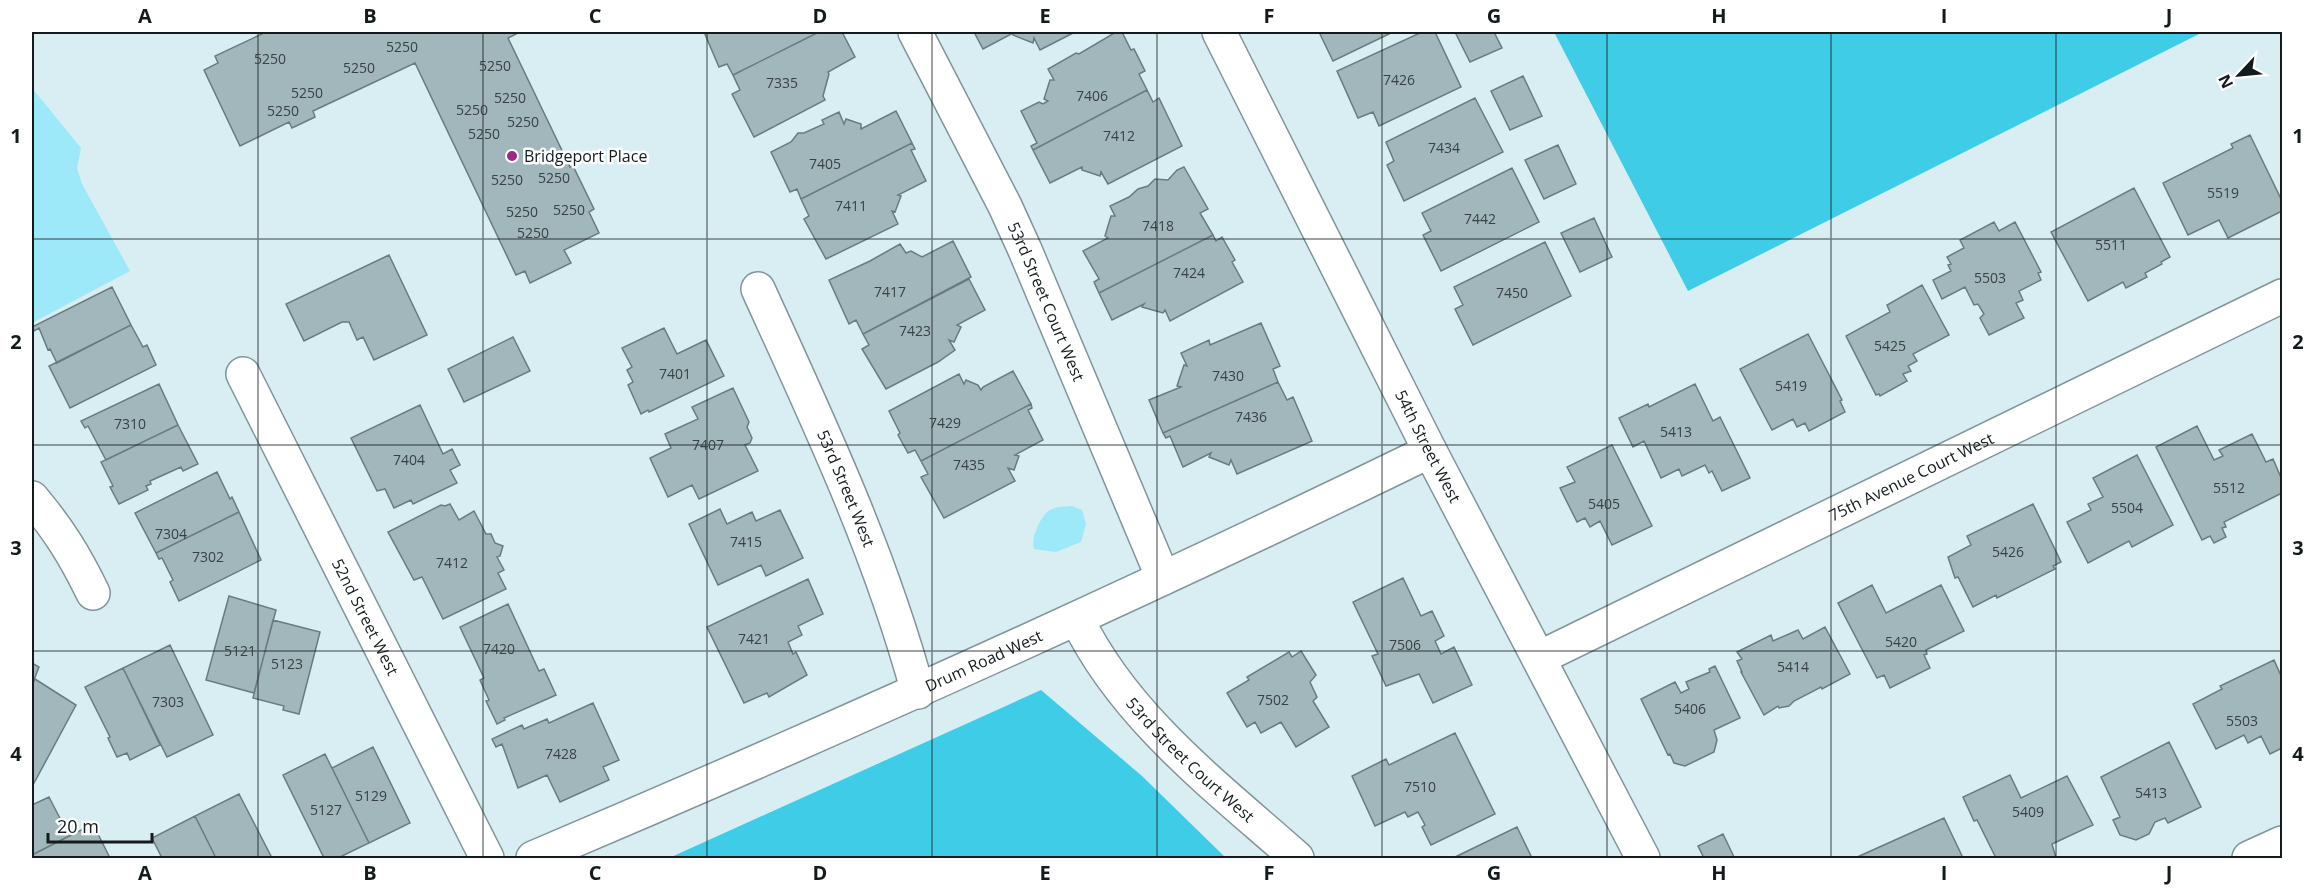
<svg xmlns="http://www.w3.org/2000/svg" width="2314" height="890" viewBox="0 0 2314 890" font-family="'Open Sans',sans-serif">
	<rect width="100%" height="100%" fill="#d8eef3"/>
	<path fill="#9de8f9" d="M32,88L81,148L77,168L82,184L130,271L32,323Z
		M1072,506L1082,510L1086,524L1081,542L1056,552L1034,549C1032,540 1034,535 1038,526C1046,508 1053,507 1072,506Z"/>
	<path fill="#3ecce7" d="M1554,32H2203L1688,291Z
		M1041,690L1142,776L1226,858H669Z"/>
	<path fill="#a2b7bc" stroke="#687b80" stroke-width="1.5" d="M266,32H520L508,38L570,167L573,166L594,209L589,212L599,233L564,250L571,263L530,283L525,271L516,275L415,63L313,111L315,117L292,128L289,122L240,146L204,70L218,63L215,56Z
		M704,32H819L733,75L727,64L719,67Z
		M819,32H842L855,57L828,72L829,74L823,96L825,100L754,137L732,94L740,90L733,75Z
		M974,32H1075L1040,50L1034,38L1033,43L1013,35V33L983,49Z
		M1116,32H1122L1131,50L1134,49L1145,71L1139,74L1147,90L1033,150L1031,146L1037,143L1021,111L1039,102L1043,104L1048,101L1044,99L1050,80H1054L1048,69L1076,53L1079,54Z
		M1319,32H1393L1333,61Z
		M1422,32H1435L1461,87L1379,126L1373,112L1358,118L1337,71Z
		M1455,32H1494L1502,48L1470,62Z
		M1523,76L1542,116L1510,130L1491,91Z
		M1147,90L1153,102L1159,98L1182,146L1108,184L1101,172L1100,176L1082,170V167L1050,183L1033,150Z
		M1475,98L1503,152L1404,201L1387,165L1394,161L1386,142Z
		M896,111L912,143L801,199L797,189L790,192L771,152L791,142L798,133H804L824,124L822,120L839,112L844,124L846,119L861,124V129Z
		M2250,135L2282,201V211L2228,238L2219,220L2188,235L2163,183L2233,148L2231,144Z
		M912,143L915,149L911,150L926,181L898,195L901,196L895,212L892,211L898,224L826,259L804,219L809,216L801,199Z
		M1558,145L1576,184L1544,199L1525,160Z
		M1184,167L1208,209L1200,213L1213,235L1099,293L1094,282L1099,279L1083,251L1108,238L1105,236L1111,216H1115L1110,206L1129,197L1138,189L1148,186L1155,179L1168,180L1177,170Z
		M1512,168L1539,222L1441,271L1423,235L1431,231L1422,213Z
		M2134,188L2170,257L2161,262L2162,264L2145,273L2147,277L2126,288L2123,282L2088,301L2051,232Z
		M1594,218L1612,257L1580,272L1561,233Z
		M1994,222L1999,231L2015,222L2041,272L2038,273L2041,280L2019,291L2023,300L2016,303L2024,318L1989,335L1980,318L1984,314L1978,304L1974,305L1965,287L1942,299L1933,280L1951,271L1948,265L1951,264L1947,257L1964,248L1960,240Z
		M1213,235L1216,241L1222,237L1235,260L1232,262L1243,282L1170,321L1165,310L1163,313L1142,307L1144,304L1112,320L1099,293Z
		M953,241L971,277L863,334L856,320L849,324L829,280L870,261L900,244L906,253L911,251L922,257Z
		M1545,242L1571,296L1473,345L1455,309L1463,305L1454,287Z
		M389,255L427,335L374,360L363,337L357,340L349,322H342L304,341L286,304Z
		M969,279L985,310L957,325L961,327L954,342L949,340L955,350L938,362L886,389L862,349L869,345L863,334Z
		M1922,285L1949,335L1913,354L1917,361L1908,366L1911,371L1903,374L1907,381L1880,396L1879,394L1876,395L1846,336L1890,312L1887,305Z
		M112,287L131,325L57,363L50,349L48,350L39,328L34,331L32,327Z
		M1261,323L1280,366L1273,369L1278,382L1163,433L1149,400L1181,387L1177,386L1184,365L1187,366L1181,353L1209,340L1210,345Z
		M131,325L143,347L147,345L156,365L70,408L49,366Z
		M664,328L677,354L706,340L724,376L649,412L648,410L641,414L628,385L633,382L627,370L632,367L622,348Z
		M1808,334L1842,400L1840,401L1845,412L1809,431L1805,423L1797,427L1793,419L1772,430L1740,369Z
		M513,337L530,371L464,402L448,369Z
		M1013,371L1031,404L921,461L915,450L908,453L898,435L900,433L889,411L959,374L964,384L966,380L978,385L981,390L983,387Z
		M1278,382L1287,400L1293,397L1312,441L1237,474L1231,460L1229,465L1209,457L1211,453L1183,467L1170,436L1166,438L1163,433Z
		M159,384L178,425L106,460L88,426L85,428L81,421Z
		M1695,384L1713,421L1720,417L1750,478L1722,491L1712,471L1709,473L1705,465L1682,476L1679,469L1661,478L1644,441L1633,447L1619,418L1648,404L1649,407Z
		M733,388L749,422L747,427L752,438L750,443L745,445L758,471L699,499L692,485L668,497L650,458L671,448L665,434L698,419L692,407Z
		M1031,404L1032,408L1028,410L1043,440L1015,455L1019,456L1014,470L1008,468L1015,481L944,518L921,477L928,474L921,461Z
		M420,405L443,454L452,449L460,465L450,470L457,483L413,504L411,500L394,508L385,489L377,491L351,438Z
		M178,425L198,464L183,471L181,467L150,481L151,484L146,486L148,490L119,504L110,487L113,486L101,462Z
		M2197,426L2214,460L2223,456L2219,450L2252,434L2266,462L2273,459L2282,480V493L2224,522L2226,527L2222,528L2226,537L2214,543L2210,536L2202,540L2156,447Z
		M1612,445L1652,526L1612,545L1600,521L1590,527L1585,518L1577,522L1560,488L1575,482L1567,467Z
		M2137,455L2173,525L2132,547L2129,541L2088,563L2067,522L2091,510L2088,504L2103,497L2093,478Z
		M217,472L230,499L232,497L239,512L156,553L135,513Z
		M450,504L459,520L474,511L486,534H491L495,543L503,546L500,556L497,557L504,570L498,573L506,589L443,619L422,577L414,580L388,532L441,505L445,506Z
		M2033,504L2061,562L2053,566L2055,569L1997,598L1996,595L1973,607L1958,577L1955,578L1948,557L1971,545L1967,536Z
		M720,509L727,524L752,512L756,521L780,510L803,558L766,576L761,565L718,585L689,524Z
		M239,512L261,560L179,601L170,582L173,580L162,558L159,559L156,553Z
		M1403,578L1421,616L1432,611L1444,636L1435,641L1441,654L1454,647L1472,685L1433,703L1419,674L1386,686L1372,656L1378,654L1353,602Z
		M808,579L823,614L798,626L802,635L788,642L793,654L796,652L807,675L769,697L767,693L744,703L707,627Z
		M1872,585L1886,613L1941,585L1964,631L1926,650L1927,654L1924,655L1930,668L1890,688L1884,675L1877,678L1838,603Z
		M229,596L276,610L254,693L206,680Z
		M508,604L539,671L544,669L556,695L504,718L505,720L497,724L486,701L489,700L480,680L484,678L460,627Z
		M273,620L320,632L299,714L283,710L284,706L253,698Z
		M1825,627L1850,674L1822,689L1821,687L1794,701L1789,706L1779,708L1778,706L1764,715L1741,672H1742L1737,661L1742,659L1737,652L1771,635L1773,641L1798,630L1803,639Z
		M170,645L213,735L167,757L123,668Z
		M1301,651L1316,675L1310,682L1317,697L1313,701L1329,727L1296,747L1281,722L1261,733L1255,722L1247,727L1227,693L1249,680L1247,677L1289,652L1292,657Z
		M2274,660L2282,678V748L2270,754L2261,736L2248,743L2244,735L2216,749L2193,704L2222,689L2220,686Z
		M32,663L39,667L32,685Z
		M1715,666L1740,718L1714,730L1717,740L1714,752L1685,766L1674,763L1670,754L1668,755L1641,699L1675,682L1681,693L1689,689L1686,682L1710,672L1709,669Z
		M123,668L160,745L130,760L127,753L117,757L108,738L110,737L85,687Z
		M35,679L76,705L33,785L32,685Z
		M593,703L619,760L603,767L609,780L560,802L547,775L518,788L502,744L496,747L492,739L522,725L524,729L547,719L549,723Z
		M1455,733L1495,814L1431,845L1422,827L1425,825L1418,812L1408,817L1405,812L1375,826L1352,776L1386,759L1389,765Z
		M2169,742L2201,807L2168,823L2165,818L2155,822L2149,834L2136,840L2120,835L2113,820L2120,817L2101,777Z
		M373,747L410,823L369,843L332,768Z
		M325,754L369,843L338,858H324L283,775Z
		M2010,775L2021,798L2067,776L2093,825L2052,844L2056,858H1996L1977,820L1974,821L1963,797Z
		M239,794L272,858H216L195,816Z
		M49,797L69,836L32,855V805Z
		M195,816L216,858H162L152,838Z
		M1944,818L1963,858H1855Z
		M93,824L110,858H32V855Z
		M1517,827L1532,858H1453Z
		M1723,834L1734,857L1704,858L1698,846Z"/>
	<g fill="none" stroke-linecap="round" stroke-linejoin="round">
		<defs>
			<g id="minor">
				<path id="s1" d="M915,32L1005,206L1025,250L1163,578"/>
				<path id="s2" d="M1219,32L1430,451L1643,858"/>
				<path id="s3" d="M758,289C819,423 879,549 918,692"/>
				<path id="s4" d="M243,374L487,858"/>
				<path d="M32,498C59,530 75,556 93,593"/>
				<path id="s5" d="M1077,619C1125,718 1217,787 1297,858"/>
				<path id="s6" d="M1539,658L2282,296"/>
				<path id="s7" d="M533,858C835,730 1135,595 1430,451"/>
				<path d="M2249,858L2282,843"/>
			</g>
		</defs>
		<use href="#minor" stroke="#809499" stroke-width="36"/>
		<use href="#minor" stroke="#fff" stroke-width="33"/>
	</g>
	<path fill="none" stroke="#141b1d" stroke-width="1.5" stroke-opacity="0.55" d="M258,32V858M483,32V858M707,32V858M932,32V858M1157,32V858M1382,32V858M1607,32V858M1831,32V858M2056,32V858M32,239H2282M32,445H2282M32,651H2282"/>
	<circle fill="#9a2988" stroke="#fff" stroke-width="2" cx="512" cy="156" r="6"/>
	<g text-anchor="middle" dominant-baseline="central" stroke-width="5" stroke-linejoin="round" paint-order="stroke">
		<g font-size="14" fill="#384245">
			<text x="402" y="46">5250</text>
			<text x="270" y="58">5250</text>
			<text x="495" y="65">5250</text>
			<text x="359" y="67">5250</text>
			<text x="1399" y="79">7426</text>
			<text x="782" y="82">7335</text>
			<text x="307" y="92">5250</text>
			<text x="1092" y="95">7406</text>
			<text x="510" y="97">5250</text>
			<text x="472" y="109">5250</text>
			<text x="283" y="110">5250</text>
			<text x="523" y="121">5250</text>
			<text x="484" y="133">5250</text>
			<text x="1119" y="135">7412</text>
			<text x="1444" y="147">7434</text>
			<text x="825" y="163">7405</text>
			<text x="554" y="177">5250</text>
			<text x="507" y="179">5250</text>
			<text x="2223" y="192">5519</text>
			<text x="851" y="205">7411</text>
			<text x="569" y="209">5250</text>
			<text x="522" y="211">5250</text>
			<text x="1480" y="218">7442</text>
			<text x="1158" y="225">7418</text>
			<text x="533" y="232">5250</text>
			<text x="2111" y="244">5511</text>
			<text x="1189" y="272">7424</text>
			<text x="1990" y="277">5503</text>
			<text x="890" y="291">7417</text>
			<text x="1512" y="292">7450</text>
			<text x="915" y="330">7423</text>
			<text x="1890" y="345">5425</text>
			<text x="675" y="373">7401</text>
			<text x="1228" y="375">7430</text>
			<text x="1791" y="385">5419</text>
			<text x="1251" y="416">7436</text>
			<text x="945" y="422">7429</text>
			<text x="130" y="423">7310</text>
			<text x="1676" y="431">5413</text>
			<text x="708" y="444">7407</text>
			<text x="409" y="459">7404</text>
			<text x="969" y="464">7435</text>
			<text x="2229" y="487">5512</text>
			<text x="1604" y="503">5405</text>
			<text x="2127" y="507">5504</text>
			<text x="171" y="533">7304</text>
			<text x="746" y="541">7415</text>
			<text x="2008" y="551">5426</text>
			<text x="208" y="556">7302</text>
			<text x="452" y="562">7412</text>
			<text x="754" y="638">7421</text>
			<text x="1901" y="641">5420</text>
			<text x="1405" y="644">7506</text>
			<text x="499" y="648">7420</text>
			<text x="240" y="650">5121</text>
			<text x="287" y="663">5123</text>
			<text x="1793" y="666">5414</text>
			<text x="1273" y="699">7502</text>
			<text x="168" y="701">7303</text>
			<text x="1690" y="708">5406</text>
			<text x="2242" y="720">5503</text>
			<text x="561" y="753">7428</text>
			<text x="1420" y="786">7510</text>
			<text x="2151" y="792">5413</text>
			<text x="371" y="795">5129</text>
			<text x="326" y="809">5127</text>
			<text x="2028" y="811">5409</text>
		</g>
		<g font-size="16" fill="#141b1d" stroke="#fff" text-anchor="start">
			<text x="524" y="156">Bridgeport Place</text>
		</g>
		<g font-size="16" fill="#141b1d" stroke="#fff">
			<text stroke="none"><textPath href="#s1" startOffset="300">53rd Street Court West</textPath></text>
			<text stroke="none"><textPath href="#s2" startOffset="464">54th Street West</textPath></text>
			<text stroke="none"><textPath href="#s6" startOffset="414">75th Avenue Court West</textPath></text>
			<text stroke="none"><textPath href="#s3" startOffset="218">53rd Street West</textPath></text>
			<text stroke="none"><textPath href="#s4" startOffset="272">52nd Street West</textPath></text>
			<text stroke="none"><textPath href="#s7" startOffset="492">Drum Road West</textPath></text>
			<text stroke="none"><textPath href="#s5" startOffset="182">53rd Street Court West</textPath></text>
		</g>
	</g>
	<rect width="2314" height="890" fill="none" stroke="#ffffff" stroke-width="66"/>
	<g transform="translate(2239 75) rotate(244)" stroke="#ffffff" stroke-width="4.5" paint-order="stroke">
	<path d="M0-4.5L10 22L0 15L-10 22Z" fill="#141b1d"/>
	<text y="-9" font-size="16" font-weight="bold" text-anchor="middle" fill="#141b1d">N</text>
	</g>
	<path d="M48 833v9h104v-9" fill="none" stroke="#141b1d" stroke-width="3"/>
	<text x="57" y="833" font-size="18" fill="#141b1d" stroke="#ffffff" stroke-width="4.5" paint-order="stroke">20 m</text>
	<rect x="33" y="33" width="2248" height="824" fill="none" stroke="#141b1d" stroke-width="2"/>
	<g font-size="20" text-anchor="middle" font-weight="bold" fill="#141b1d">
		<text x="145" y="23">A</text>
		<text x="370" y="23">B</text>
		<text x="595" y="23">C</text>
		<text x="820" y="23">D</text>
		<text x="1045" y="23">E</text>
		<text x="1269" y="23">F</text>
		<text x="1494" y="23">G</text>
		<text x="1719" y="23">H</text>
		<text x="1944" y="23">I</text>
		<text x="2169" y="23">J</text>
		<text x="16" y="143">1</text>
		<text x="2298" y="143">1</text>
		<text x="16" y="349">2</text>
		<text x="2298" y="349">2</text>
		<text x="16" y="555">3</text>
		<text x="2298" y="555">3</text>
		<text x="16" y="761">4</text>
		<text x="2298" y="761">4</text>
		<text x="145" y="880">A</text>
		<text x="370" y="880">B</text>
		<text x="595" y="880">C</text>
		<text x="820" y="880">D</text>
		<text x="1045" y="880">E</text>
		<text x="1269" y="880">F</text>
		<text x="1494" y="880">G</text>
		<text x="1719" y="880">H</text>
		<text x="1944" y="880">I</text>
		<text x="2169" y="880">J</text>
	</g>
</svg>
